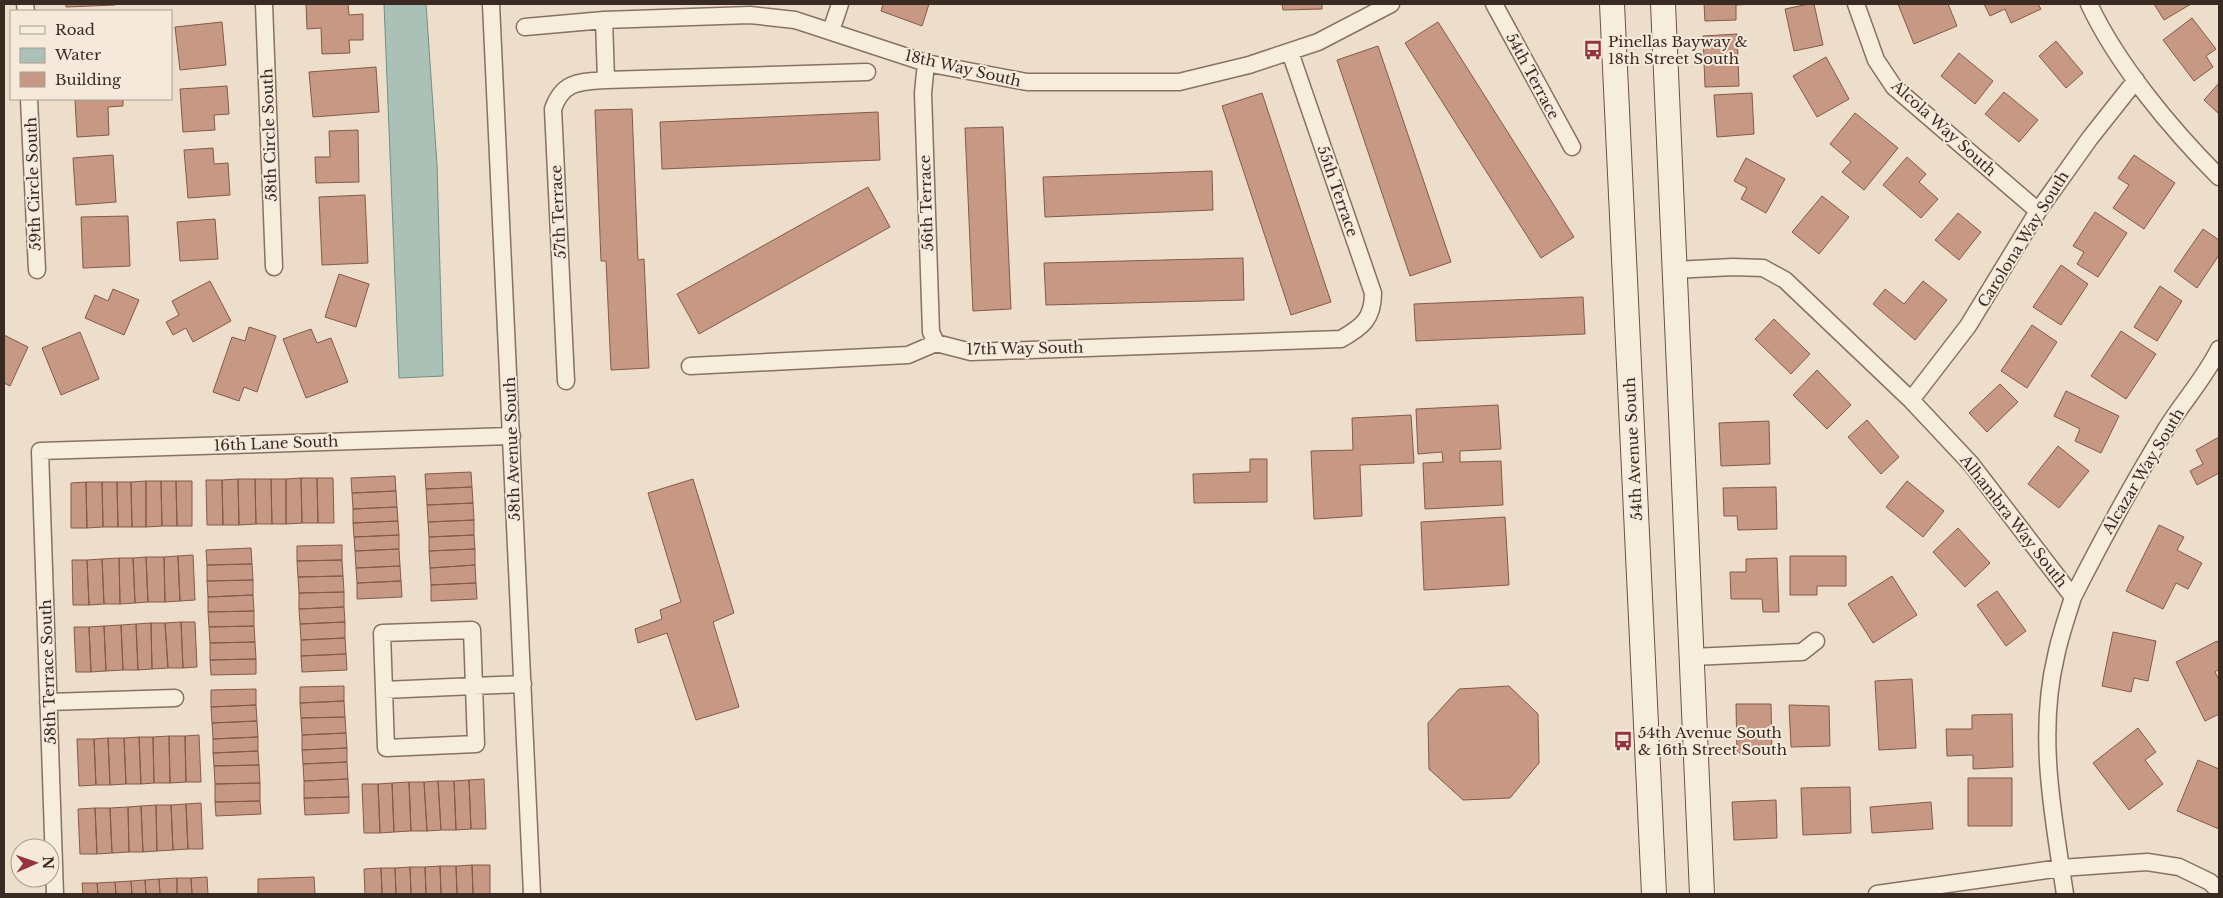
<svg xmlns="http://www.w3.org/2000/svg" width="2223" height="898" viewBox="0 0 2223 898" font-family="'Libre Baskerville',serif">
	<rect width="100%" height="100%" fill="#ecdeca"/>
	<path fill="#abc1b8" stroke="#718f84" d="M384,4H426L437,165L443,376L399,378Z"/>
	<path fill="#c79883" stroke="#855947" d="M66,4H115V5L66,7Z
		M306,4H348L349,15L363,14V40H349L350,53L322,54L321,28L307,29Z
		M883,4H929L922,26L881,11Z
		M1282,4H1322V9L1283,10Z
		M1704,4H1752L1736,5V20L1705,21Z
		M1809,4H1814L1823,45L1794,51L1785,9Z
		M1898,4H1948L1957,26L1914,44Z
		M1984,4H2038L2041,9L2011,23L2005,9L1990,16Z
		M2154,4H2191L2164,20Z
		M2192,18L2216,49L2206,56L2213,67L2194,81L2163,40Z
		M222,22L226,65L180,70L175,27Z
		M1438,22L1574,237L1541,258L1405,43Z
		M1737,34L1739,86L1705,87L1703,36Z
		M2056,41L2083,73L2066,88L2039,56Z
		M1378,46L1451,262L1410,276L1337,60Z
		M1959,53L1993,81L1975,104L1941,76Z
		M1826,57L1849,99L1817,117L1793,76Z
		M376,67L379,112L313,117L309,72Z
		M2219,83V114L2204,100Z
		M227,86L229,114L214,115L215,130L183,132L180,89Z
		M2004,92L2038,120L2019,142L1985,114Z
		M1262,93L1331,302L1291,315L1222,106Z
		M1752,93L1754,134L1717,137L1714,95Z
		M75,99H123V106L108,107L109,135L77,137Z
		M632,109L638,260L644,259L649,368L611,370L606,261H601L595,110Z
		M878,112L880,160L662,169L660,122Z
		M1855,113L1898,148L1864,190L1842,172L1851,162L1830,144Z
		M1003,127L1011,309L973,311L965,128Z
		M358,130L359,182L316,183L315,157H330L329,131Z
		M213,148L214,164L228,163L230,195L188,198L184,150Z
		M113,155L116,202L76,205L73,158Z
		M2134,155L2175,183L2144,229L2113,208L2129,185L2118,178Z
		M1907,157L1926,174L1919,182L1938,199L1921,218L1883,185Z
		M1746,158L1785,179L1766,213L1741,199L1747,188L1734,181Z
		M1212,171L1213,210L1045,217L1043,177Z
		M868,187L890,227L699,334L677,294Z
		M365,195L368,263L322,265L319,197Z
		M1822,196L1849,217L1819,254L1792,232Z
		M2095,212L2127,233L2098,277L2077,264L2084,252L2073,246Z
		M1958,213L1981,232L1959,260L1935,240Z
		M128,216L130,266L83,268L81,217Z
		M215,219L218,259L180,261L177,222Z
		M2203,229L2219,240V255L2197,288L2174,271Z
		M1243,258L1244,300L1046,305L1044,263Z
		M2061,265L2088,284L2061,325L2033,307Z
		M339,274L369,284L356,327L325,317Z
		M210,281L231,321L193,342L186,328L173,335L166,322L179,315L172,301Z
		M1923,281L1947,300L1915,340L1873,304L1885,289L1904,304Z
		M2160,286L2182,301L2157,341L2134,327Z
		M113,289L139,300L124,335L85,318L95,295L108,301Z
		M1583,297L1585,334L1416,341L1414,304Z
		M1774,319L1810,354L1791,374L1755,339Z
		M2032,325L2057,342L2027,388L2001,371Z
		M249,327L276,336L257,392L244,387L239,401L213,392L232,337L245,341Z
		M311,329L317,343L331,338L348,382L306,398L283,339Z
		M2121,331L2156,354L2126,399L2091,376Z
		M80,332L99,379L61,395L42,348Z
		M4,335L28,347L10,386L4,383Z
		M1817,370L1851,405L1827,429L1793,395Z
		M2000,384L2018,402L1987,432L1969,413Z
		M2066,391L2119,416L2101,453L2075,441L2080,429L2054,416Z
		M1498,405L1501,449L1460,451V462L1501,461L1503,505L1425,509L1423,463L1443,462L1442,452L1418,454L1416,409Z
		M1411,415L1414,463L1360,465L1362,516L1314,519L1311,451L1353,450L1352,418Z
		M1867,420L1899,457L1881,474L1848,437Z
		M1769,421L1770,464L1721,466L1719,423Z
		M2219,437V473L2197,485L2190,471L2203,464L2196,450Z
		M2058,446L2089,471L2059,508L2028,484Z
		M1250,459H1267V502L1194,503L1193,474L1250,472Z
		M471,472L472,487L426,489L425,474Z
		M395,476L396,491L352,493L351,478Z
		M301,478H317L318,523H302Z
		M301,478L302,523L286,524V479Z
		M317,478H333L334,523H318Z
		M238,479H255L256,524L239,525Z
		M238,479L239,525H223L222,480Z
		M255,479H271L272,524H256Z
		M271,479H286V524H272Z
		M693,479L734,613L713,622L739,707L696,720L667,633L638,643L635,629L662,619L660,610L681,602L648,493Z
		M206,480H222L223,525H207Z
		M146,481H161L162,526L146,527Z
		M146,481V527H132L131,482Z
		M161,481H176L177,526H162Z
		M176,481H192V526H177Z
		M1907,481L1944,511L1923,537L1886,507Z
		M86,482H102L103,527L87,528Z
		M86,482L87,528H71V483Z
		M102,482H117L118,527H103Z
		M117,482H131L132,527H118Z
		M472,487L473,503L427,505L426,489Z
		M1776,487L1777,529L1738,530L1737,516H1724L1723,488Z
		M396,491L397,507L353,509L352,493Z
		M473,503L474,520L428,522L427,505Z
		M397,507L398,521L353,523V509Z
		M1505,517L1509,585L1424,590L1421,522Z
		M474,520V535L429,537L428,522Z
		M398,521L399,535L354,537L353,523Z
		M2159,525L2184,537L2177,550L2202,563L2188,589L2176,583L2163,609L2126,591Z
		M1958,528L1990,563L1965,587L1933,552Z
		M399,535V549L355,551L354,537Z
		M474,535L475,549L429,551V537Z
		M342,545V560L297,561V546Z
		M251,548L252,564L207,565L206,550Z
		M399,549L400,566L356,568L355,551Z
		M475,549V565L430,568L429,551Z
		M193,555L195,600L180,601L178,556Z
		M178,556L180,601L165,602L164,557Z
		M1790,556H1846V586H1817V595H1790Z
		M146,557L148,602L135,603L133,558Z
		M146,557H164L165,602H148Z
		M119,558L120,604H104L102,559Z
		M119,558H133L135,603L120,604Z
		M1777,558L1779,612H1763L1762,599H1731L1730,572H1746V559Z
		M102,559L104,604L89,605L87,560Z
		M72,560H87L89,605H73Z
		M342,560L343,576L298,577L297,561Z
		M252,564L253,580L207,581V565Z
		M475,565L476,583L431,585L430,568Z
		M400,566L401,581L357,583L356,568Z
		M343,576L344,592L299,593L298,577Z
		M1892,576L1917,615L1873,643L1848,604Z
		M253,580V595L208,597L207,581Z
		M401,581L402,597L357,599V583Z
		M476,583L477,599L431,601V585Z
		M1997,591L2026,631L2006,646L1977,605Z
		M344,592V607L299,609V593Z
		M253,595L254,611L208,612V597Z
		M344,607L345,622L300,624L299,609Z
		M254,611V626L209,627L208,612Z
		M181,622H195L197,667L183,668Z
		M181,622L183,668H168L165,623Z
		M345,622V638L301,640L300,624Z
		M151,623H165L168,668L152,669Z
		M151,623L152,669L138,670L136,624Z
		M136,624L138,670H123L121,625Z
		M121,625L123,670L106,671L104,626Z
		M104,626L106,671L91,672L89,627Z
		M254,626L255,642L210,643L209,627Z
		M74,627H89L91,672H76Z
		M2113,632L2156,641L2148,681L2134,678L2131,692L2102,686Z
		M345,638L346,654L301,656V640Z
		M2217,641L2219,645V669L2215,672L2219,680V714L2205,721L2176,662Z
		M255,642L256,659L210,660V643Z
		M346,654L347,670L302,672L301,656Z
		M256,659V674L211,675L210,660Z
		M1912,679L1916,748L1879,750L1875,681Z
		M344,686V701L300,703V687Z
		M1509,686L1538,714L1539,763L1510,798L1463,800L1429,769L1428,723L1459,689Z
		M256,689V705L211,707V690Z
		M344,701L345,717L301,718L300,703Z
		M1736,704H1771L1772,752L1737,753Z
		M256,705L257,721L212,723L211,707Z
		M1789,705L1829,706L1830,746L1791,747Z
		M2012,714L2013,767L1973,769V755L1947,756L1946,729H1972V715Z
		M345,717L346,733L302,735L301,718Z
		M257,721L258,737L213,739L212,723Z
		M2138,728L2156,752L2145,760L2163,784L2129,810L2093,763Z
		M346,733L347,748L302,750V735Z
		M199,735L201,782H186L185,736Z
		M169,736H185L186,782L170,783Z
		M169,736L170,783H154L153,737Z
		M139,737L141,784H126L124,738Z
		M139,737H153L154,783L141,784Z
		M258,737V751L213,753V739Z
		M108,738H124L126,784L110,785Z
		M108,738L110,785H96L94,739Z
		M77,739H94L96,785L79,786Z
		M347,748V762L303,764L302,750Z
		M258,751L259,765L214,766L213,753Z
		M2198,760L2219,769V829L2177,811Z
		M347,762L348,779L304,781L303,764Z
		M259,765L260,783L215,784L214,766Z
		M1968,778H2012V826H1968Z
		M348,779L349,797L304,798V781Z
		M484,779L486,829H471L469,780Z
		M469,780L471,829L456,830L454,781Z
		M438,781L441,830L427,831L424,782Z
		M438,781H454L456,830H441Z
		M409,782L411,831L394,832L392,783Z
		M409,782H424L427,831H411Z
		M260,783V801L215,802V784Z
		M392,783L394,832L380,833L378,784Z
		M362,784H378L380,833H364Z
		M1850,787L1851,833L1803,835L1801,788Z
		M349,797V813L305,815L304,798Z
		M1776,800L1777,838L1734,840L1732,802Z
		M260,801L261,814L216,816L215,802Z
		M1931,802L1933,829L1872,833L1870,807Z
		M201,803L203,849H188L186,804Z
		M186,804L188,849L173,850L171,805Z
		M156,805L157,851L143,852L141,806Z
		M156,805H171L173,850L157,851Z
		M141,806L143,852H129L128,807Z
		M128,807L129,852L112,853L110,808Z
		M95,808L97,854H80L78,809Z
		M95,808H110L112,853L97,854Z
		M472,865H490V894H473Z
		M472,865L473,894H457L456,866Z
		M440,866H456L457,894H441Z
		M440,866L441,894H426L425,867Z
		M410,867H425L426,894H411Z
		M410,867L411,894H396L395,868Z
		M381,868H395L396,894H382Z
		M381,868L382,894H365L364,869Z
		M207,877L208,894H192L191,878Z
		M314,877L315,894H258V879Z
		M177,878V894H160L159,879Z
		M177,878H191L192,894H177Z
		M159,879L160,894H146L145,880Z
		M145,880L146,894H132L131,881Z
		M131,881L132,894H116L115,882Z
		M115,882L116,894H98L97,883Z
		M82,883H97L98,894H83Z"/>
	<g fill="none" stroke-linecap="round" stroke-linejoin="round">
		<defs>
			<path id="street" d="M25,4L26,11
				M264,4L274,267
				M491,4L532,894
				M1494,4L1572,147
				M1856,4L1876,60L1894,87L2038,211
				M2089,4C2117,64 2172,130 2219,177
				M604,20L606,80L867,72
				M525,27L604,20L750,15L795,20L926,63L1027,82H1179L1249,65L1318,42L1391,4
				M831,31L840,4
				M926,63L923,93L931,332L936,343
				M29,99L37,270
				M1674,270L1733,267L1763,268L1785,280L1911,400L1971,464L2073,597C2067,617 2060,636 2056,656C2037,735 2053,815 2065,894
				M690,366L908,355L936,343L971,352L1341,339C1362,327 1373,319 1373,293L1290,52
				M566,381L553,109C563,81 579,82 606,80
				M1911,400L1968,326L2038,211L2090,138L2136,80
				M2073,597C2102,540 2132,484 2166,429C2182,403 2206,376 2219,349
				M1692,657L1802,652L1816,641
				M384,690L474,686L472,630L382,633L386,748L476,744L474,686L523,684
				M48,702L175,698
				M55,894L40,451L512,436
				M1877,894L2061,868L2147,862L2179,867L2210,882L2219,891"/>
			<path id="secondary" d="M1612,4L1654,894
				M1663,4L1702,894"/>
		</defs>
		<use href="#street" stroke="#887160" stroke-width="19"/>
		<use href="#secondary" stroke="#6a5243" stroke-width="26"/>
		<use href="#street" stroke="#f7eddd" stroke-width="16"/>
		<use href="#secondary" stroke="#f7eddd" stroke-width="24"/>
	</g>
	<defs>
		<symbol id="bus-bare" viewBox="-9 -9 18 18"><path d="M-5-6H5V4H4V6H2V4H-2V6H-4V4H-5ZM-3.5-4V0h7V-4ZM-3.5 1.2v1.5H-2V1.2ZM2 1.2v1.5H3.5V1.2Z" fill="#93343f" stroke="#f4e9da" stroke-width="2.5" paint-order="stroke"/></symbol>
	</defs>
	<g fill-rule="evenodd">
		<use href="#bus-bare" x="1579" y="36" width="28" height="28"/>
		<use href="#bus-bare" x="1609" y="727" width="28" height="28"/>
	</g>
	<g text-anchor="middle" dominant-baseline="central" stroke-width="4" stroke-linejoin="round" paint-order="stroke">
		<g font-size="15" fill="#392b22" stroke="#f4e9da" text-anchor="start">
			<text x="1608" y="41">Pinellas Bayway &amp;<tspan x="1608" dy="17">18th Street South</tspan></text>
			<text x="1638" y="732">54th Avenue South<tspan x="1638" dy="17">&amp; 16th Street South</tspan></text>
		</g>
		<g font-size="15" fill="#392b22" stroke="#f4e9da">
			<text transform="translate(963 68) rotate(13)">18th Way South</text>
			<text transform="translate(1533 76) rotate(62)">54th Terrace</text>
			<text transform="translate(1944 128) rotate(42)">Alcola Way South</text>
			<text transform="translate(269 135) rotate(-92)">58th Circle South</text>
			<text transform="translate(33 184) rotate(-92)">59th Circle South</text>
			<text transform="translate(1338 191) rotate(71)">55th Terrace</text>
			<text transform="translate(926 203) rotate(-92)">56th Terrace</text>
			<text transform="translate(558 212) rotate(-93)">57th Terrace</text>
			<text transform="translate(2023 239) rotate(-58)">Carolona Way South</text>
			<text transform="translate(1025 348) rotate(-1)">17th Way South</text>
			<text transform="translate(276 443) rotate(-2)">16th Lane South</text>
			<text transform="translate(512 449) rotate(-92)">58th Avenue South</text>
			<text transform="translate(1633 449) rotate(-93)">54th Avenue South</text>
			<text transform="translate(2143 471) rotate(-59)">Alcazar Way South</text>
			<text transform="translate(2014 521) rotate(52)">Alhambra Way South</text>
			<text transform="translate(48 672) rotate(-92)">58th Terrace South</text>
		</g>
	</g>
	<rect width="2223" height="898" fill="none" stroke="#392b22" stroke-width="10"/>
	<rect x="10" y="10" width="162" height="90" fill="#f4e9da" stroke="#a99d90"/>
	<rect x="20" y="26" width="25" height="8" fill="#f7eddd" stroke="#a99d90"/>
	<text x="55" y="35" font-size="15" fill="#392b22">Road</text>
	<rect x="20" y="48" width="25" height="15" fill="#abc1b8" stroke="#a99d90"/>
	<text x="55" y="60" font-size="15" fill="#392b22">Water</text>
	<rect x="20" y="72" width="25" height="15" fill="#c79883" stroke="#a99d90"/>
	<text x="55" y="85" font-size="15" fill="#392b22">Building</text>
	<g transform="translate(35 863) rotate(88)"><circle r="24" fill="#f4e9da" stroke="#a99d90"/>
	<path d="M0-4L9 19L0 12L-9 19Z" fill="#93343f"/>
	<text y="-8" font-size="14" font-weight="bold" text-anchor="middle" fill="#392b22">N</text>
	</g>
</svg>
